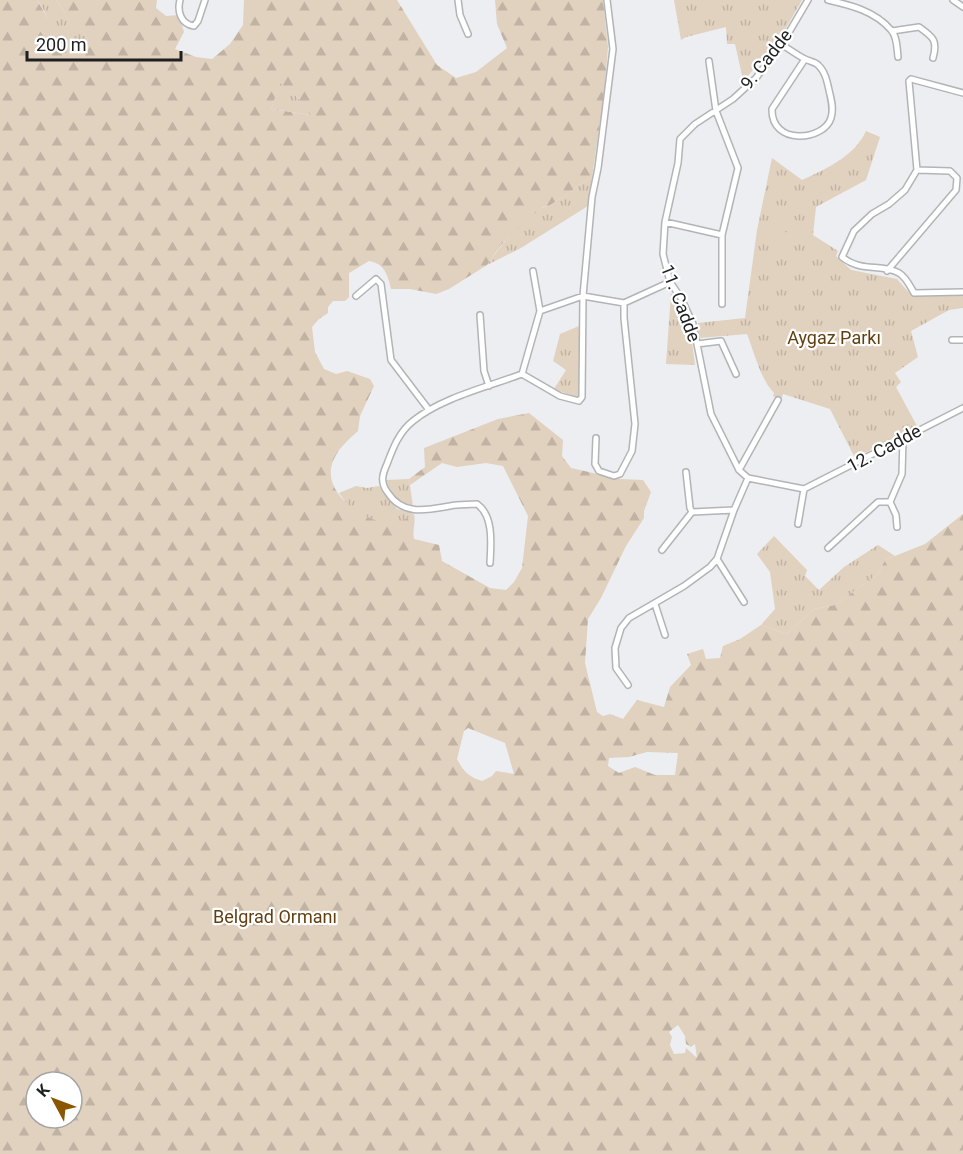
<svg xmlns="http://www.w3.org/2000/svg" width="963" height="1154" viewBox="0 0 963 1154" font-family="Roboto,sans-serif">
	<defs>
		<pattern id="grass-tufts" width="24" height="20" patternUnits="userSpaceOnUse" patternTransform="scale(1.5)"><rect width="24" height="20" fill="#e1d1bf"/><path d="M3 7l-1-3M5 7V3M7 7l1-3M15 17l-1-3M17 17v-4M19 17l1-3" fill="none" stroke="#c1b3a4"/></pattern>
		<pattern id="forest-firs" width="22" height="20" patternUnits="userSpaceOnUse" patternTransform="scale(1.5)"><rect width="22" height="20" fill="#e1d1bf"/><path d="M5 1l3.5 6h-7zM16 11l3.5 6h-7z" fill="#c1b3a4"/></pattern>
	</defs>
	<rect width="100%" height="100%" fill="#eceef1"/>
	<path fill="url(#grass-tufts)" d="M37,0H56L63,9L74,32L83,31C93,47 87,52 78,66C69,58 57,47 54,35C49,21 46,12 37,0Z
		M674,0H802L779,40L739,86L742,75L735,44H727L726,27L686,37L681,40Z
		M280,82L297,97L312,115L271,109Z
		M866,131L880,137L866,180L816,207L813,235L838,251L836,256L851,270L897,279L911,295H963V308L949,310L911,331L918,357L895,373L901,382L896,387L917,426L855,458L830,409L783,394L781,400L773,396L774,393C761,380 754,352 747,334L699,338L698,323L745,318L757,230L772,158L802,180C826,169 855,156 866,131Z
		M592,177L588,206L521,248L487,265C499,248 529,208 549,206Z
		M671,293L690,326L695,365L666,364Z
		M579,326V395L576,397L554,389L566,370L553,361L560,334Z
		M409,479L413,506H406L393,495L384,483L386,480Z
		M356,486L367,488L379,486L397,509L414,514C410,516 407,520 402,522C387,528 363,517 351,508C346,504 343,498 339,493Z
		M774,536L807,570L805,576L819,590L844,567L878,545L895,556L885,560L878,574L856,590L835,605L814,609L787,634L761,625L775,609L770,572L757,554Z"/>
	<path fill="url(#forest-firs)" fill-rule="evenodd" d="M0,0H37L53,27L54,36L63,51L78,66C87,52 93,47 83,31L74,33L63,9L56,0H157L156,8L166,16L179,15L184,32L175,49L196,57L212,59L230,44L243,25L244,0H397L437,65L456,78L476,72L507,48L497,24L495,0H603L608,47L604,95L592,177L549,206L543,207L526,220L501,245L487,265L449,289L436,294L410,289H391C388,275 384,263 369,261L349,273V297L345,301H333L328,307V313L319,319L312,327L315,352L324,369L336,374L347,371L370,379L374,386L360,416L358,431C347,441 337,449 332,464C322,495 370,528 399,522C404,521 409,516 414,514C416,523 412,530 414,539L439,545L442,561L490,588L506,590L514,582L522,568L528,516L503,466L486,463L457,467L442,463L410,485L409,479L425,467L424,448L498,419L529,413L563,440L562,456L571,468L620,479L643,480L651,492L644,511V518L626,546L601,598L588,619L585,663L597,712L603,716L610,714L623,719L637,700L664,707L670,687L691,665L687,654L703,649L706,659L720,658L723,646L740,639L761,625L787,634L814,609L835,605L878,574L885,560L925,544L963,514V1154H0ZM280,83L297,97L311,115L271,109ZM468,728L505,743L514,774L496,771L492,776L482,781C469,777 463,771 457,759L464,731ZM647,752L678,753L675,775H655L635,767L619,773L608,766L609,758L629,757ZM678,1025L685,1036L686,1044L691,1047L695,1044L697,1058L686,1048L685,1053L674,1054L670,1045L672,1037L669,1032ZM36,1082H72V1118H36Z"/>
	<path fill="#e1d1bf" d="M779,204L799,223L790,232L770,214Z
		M775,222L795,241L786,251L765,232Z"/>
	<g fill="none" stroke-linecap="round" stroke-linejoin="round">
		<defs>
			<path id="minor" d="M180,0C177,12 181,24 194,26L198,21L205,0
				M458,0L460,15L468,34
				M828,0C850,5 875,11 891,30C897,36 897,48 898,57
				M953,0L963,7
				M892,31L919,27C933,37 938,40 933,58
				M781,44C789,49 797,55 805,59C809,61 815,62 818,65C825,71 827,81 829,90C831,99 834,108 831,118C824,141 771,146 772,109L805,59
				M709,61L716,111L738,168L722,235V304
				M963,93L911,79L909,81L917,170L905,190L889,204L872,214L854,231L842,257C862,273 881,263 899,273C906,277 910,286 914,293L963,292
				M665,222L722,235
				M887,271L956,190L957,178L950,171L917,170
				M356,296L376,279L381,284L391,360L429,410
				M540,311L583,296L624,303L670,282
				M480,315L484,371L489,386
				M952,340H963
				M697,344L721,341L736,374
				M522,374L560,396L579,401L582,397L583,296L592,197L598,168L613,49L607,0
				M522,374L540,311L533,271
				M596,438L595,464L599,471L614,476L620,474L632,451L635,424L624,318V303
				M739,470L778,400
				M686,472L690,508L692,512L734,510
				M804,489L748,478L739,470L711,414L693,324L681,298L670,282L663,254L665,222L678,163L680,139L695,124L733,99L756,78L785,39L808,0
				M804,489L963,408
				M890,502L896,515L897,527
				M798,524L804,489
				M828,548L878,502H890L902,474L903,439
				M662,550L692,512
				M717,559L744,602
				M490,563C491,544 494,516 477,504C468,505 459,504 450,506C427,510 403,516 388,493C380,483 382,475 387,464C393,448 399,432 413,421C441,398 487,387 522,374
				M655,604L665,635
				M628,685L616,668L615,648L621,628L629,618L684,586L710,567L717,559L734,510L748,478"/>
		</defs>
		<use href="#minor" stroke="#b2b4b7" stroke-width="8"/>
		<use href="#minor" stroke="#fff" stroke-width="5"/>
	</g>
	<g text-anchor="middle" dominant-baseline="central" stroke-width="4.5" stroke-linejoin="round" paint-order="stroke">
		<g font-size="18" fill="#1e1f20" stroke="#fff">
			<text transform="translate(766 59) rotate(-52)">9. Cadde</text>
			<text transform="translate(681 303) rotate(69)">11. Cadde</text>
			<text transform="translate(884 448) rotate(-28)">12. Cadde</text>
		</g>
		<g font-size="18" fill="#623f10" stroke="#fff">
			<text x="834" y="337">Aygaz Parkı</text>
			<text x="275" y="916">Belgrad Ormanı</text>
		</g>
	</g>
	<g transform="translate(54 1100) rotate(311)"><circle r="28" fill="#ffffff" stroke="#a5a5a6" stroke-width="1.5"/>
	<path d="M0-4.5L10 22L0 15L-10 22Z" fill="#8a5601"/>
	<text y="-9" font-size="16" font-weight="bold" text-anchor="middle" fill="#1e1f20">K</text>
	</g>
	<path d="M27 51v9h154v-9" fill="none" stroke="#1e1f20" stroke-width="3"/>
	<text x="36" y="51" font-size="18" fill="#1e1f20" stroke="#ffffff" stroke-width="4.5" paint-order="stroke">200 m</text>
</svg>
